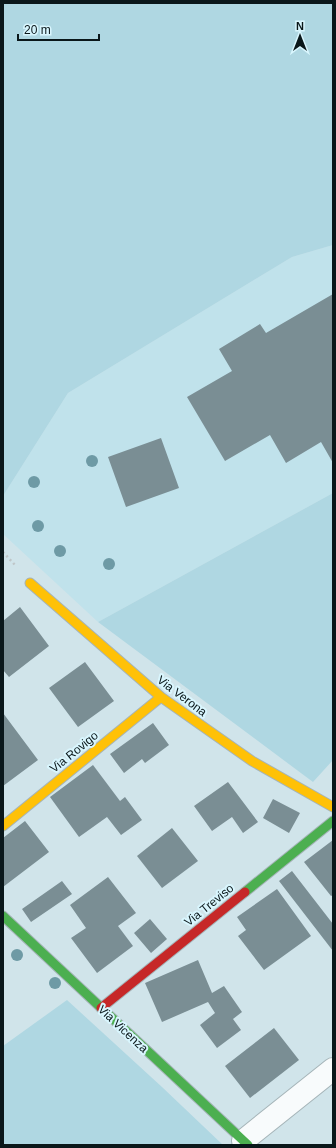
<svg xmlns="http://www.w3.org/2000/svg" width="336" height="1148" viewBox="0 0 336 1148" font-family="Helvetica,sans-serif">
	<rect width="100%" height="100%" fill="#d0e4ea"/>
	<path fill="#c0e2eb" d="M333,245V493L98,622L3,534V496L68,393L292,257Z"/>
	<path fill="#afd7e2" d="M3,3H333V245L292,257L68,393L3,496Z
		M333,493V760L313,782L98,622Z
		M67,1000L162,1087L223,1145H3V1046Z"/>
	<path fill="#7a8e94" d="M333,294V463L321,442L286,463L270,435L225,461L187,397L232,371L219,349L260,324L266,333Z
		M161,438L179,488L126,507L108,457Z
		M20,607L49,646L9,677L3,670V621Z
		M85,662L114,701L78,727L49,688Z
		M3,713L38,760L3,786Z
		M153,723L169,745L145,763L142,759L124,773L110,754Z
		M93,765L120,801L125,797L142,820L121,835L107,817L79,837L50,797Z
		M228,782L258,822L243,833L232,817L212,831L194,806Z
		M273,799L300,813L289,833L263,818Z
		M25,821L49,852L3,887V838Z
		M172,828L198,861L162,888L137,856Z
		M333,840V895L331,896L304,862Z
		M292,871L333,924V951L279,881Z
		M108,877L136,913L118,926L133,946L97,973L71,938L86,928L70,905Z
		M62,881L72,894L31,922L22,909Z
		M277,889L311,936L264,970L238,936L246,930L237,917Z
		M150,919L167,939L151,953L134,933Z
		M198,960L212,993L224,986L242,1012L233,1019L241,1030L217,1048L200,1025L215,1013L208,1002L162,1022L145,983Z
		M274,1028L299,1060L250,1098L225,1066Z"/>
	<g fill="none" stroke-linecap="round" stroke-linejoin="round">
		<defs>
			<path id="street" d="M243,1141L333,1069"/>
			<path id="fast" d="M245,892L333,821
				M3,916L248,1145"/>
			<path id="slow" d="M30,583L161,697L252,761L333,807
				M3,826L161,697"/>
			<path id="jam" d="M101,1008L245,892"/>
		</defs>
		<use href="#street" stroke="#a5b4b8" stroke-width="24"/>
		<use href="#fast" stroke="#a5b4b8" stroke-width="11"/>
		<use href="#slow" stroke="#a5b4b8" stroke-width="11"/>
		<use href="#jam" stroke="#a5b4b8" stroke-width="11"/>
		<path stroke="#bfc6c8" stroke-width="2.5" stroke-dasharray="2 3" stroke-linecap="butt" d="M3,552L15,565"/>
		<use href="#street" stroke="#f8fbfc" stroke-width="22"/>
		<use href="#fast" stroke="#4caf50" stroke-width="9"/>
		<use href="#slow" stroke="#ffc107" stroke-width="9"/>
		<use href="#jam" stroke="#c62828" stroke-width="9"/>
	</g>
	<g fill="#6e9aa5">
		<circle cx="92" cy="461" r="6"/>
		<circle cx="34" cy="482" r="6"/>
		<circle cx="38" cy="526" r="6"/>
		<circle cx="60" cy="551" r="6"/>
		<circle cx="109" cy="564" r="6"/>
		<circle cx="17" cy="955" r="6"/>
		<circle cx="55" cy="983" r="6"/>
	</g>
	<g text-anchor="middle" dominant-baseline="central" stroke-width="4" stroke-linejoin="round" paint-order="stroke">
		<g font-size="12" fill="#0a171a" stroke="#d9f6fe">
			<text transform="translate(182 696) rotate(37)">Via Verona</text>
			<text transform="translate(74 752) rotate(-39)">Via Rovigo</text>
			<text transform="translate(209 905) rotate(-39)">Via Treviso</text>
			<text transform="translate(123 1029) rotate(43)">Via Vicenza</text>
		</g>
	</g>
	<rect width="336" height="1148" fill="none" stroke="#0a171a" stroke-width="8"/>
	<g transform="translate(300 36)" stroke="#d9f6fe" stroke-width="3" paint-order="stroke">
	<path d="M0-3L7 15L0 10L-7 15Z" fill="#0a171a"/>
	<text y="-6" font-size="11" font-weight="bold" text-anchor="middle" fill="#0a171a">N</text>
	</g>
	<path d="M18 34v6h81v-6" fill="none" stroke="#0a171a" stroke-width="2"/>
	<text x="24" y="34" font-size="12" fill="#0a171a" stroke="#d9f6fe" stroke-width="3" paint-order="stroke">20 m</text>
</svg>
